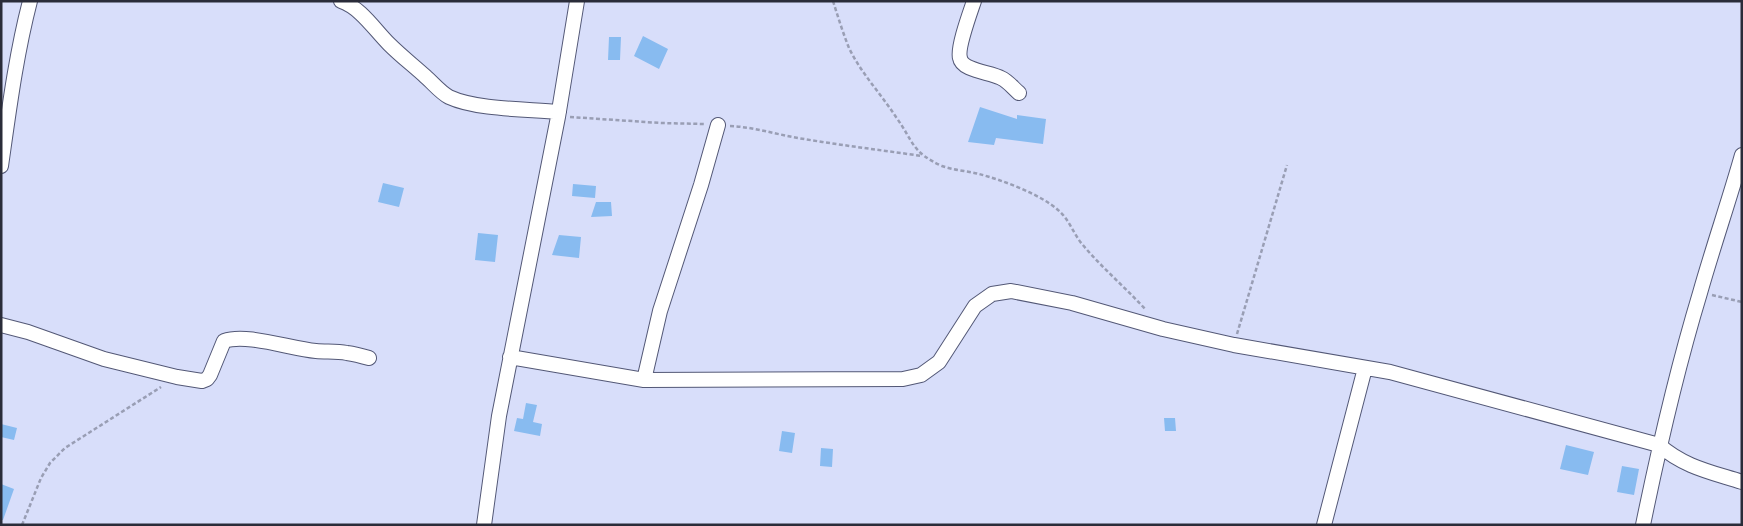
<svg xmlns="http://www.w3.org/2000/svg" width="1743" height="526" viewBox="0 0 1743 526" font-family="'Public Sans',sans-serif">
	<rect width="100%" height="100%" fill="#d8defa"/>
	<path fill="#88bbf0" d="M643,36L668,49L659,69L634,56Z
		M609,37H621L620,60H608Z
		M980,107L1017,119V115L1046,119L1043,144L996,138L994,145L968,142Z
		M383,183L404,188L399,207L378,202Z
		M573,184L596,186L595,198L572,196Z
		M596,202H611L612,216L591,217Z
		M478,233L498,235L495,262L475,260Z
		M559,235L581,237L579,258L552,255Z
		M526,403L537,405L533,422L542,424L540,436L514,431L517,418L523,419Z
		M1164,418H1175L1176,431H1165Z
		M1,424L17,428L14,440L1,437Z
		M782,431L795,433L792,453L779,451Z
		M1566,445L1594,452L1588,475L1560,469Z
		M821,448L833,449L832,467L820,466Z
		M1622,466L1639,469L1634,495L1617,492Z
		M1,484L14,489L3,520H1Z"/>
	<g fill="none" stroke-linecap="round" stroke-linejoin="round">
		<defs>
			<path id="minor" d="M341,1C361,8 374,29 389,44C401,56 414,66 426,77C434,84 440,92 449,97C477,110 528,109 559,112
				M974,1C970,13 957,48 960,58C962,71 991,72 1001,78C1008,81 1013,88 1019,93
				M1,166C9,110 16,55 30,1
				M1,325L28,332L104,359L177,377L202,381L207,379L210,375L224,341C247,333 291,349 316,351C326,352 336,351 347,353C354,354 362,356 369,358
				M510,357L644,380L903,379L921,375L939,362L975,306L992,294L1011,291L1072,303L1163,329L1234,345L1390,372L1659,445C1684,467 1711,472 1742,482
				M644,380L660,311L701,185L718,125
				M484,525L499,416L558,117L577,1
				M1324,525L1365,368
				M1643,525C1659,447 1677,369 1700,293C1713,247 1729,201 1742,155"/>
		</defs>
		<use href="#minor" stroke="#535876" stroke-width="16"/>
		<path stroke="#999eb4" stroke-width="2.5" stroke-dasharray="4 2.5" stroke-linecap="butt" d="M833,1C838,17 843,33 849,48C861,73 881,94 896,117C914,142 911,152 942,166C953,170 967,171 979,174C1002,180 1040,194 1058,210C1069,219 1073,233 1082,244C1102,268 1125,287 1146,310
			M570,117L661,123L704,124
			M730,126C753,127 775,134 798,138C839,145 880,150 922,156
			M1712,295L1742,302
			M1237,334L1287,165
			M22,525L41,478L50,463L65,448L161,387"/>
		<use href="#minor" stroke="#fff" stroke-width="14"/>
	</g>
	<rect width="1743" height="526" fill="none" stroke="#2a2c39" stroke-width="5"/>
</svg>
